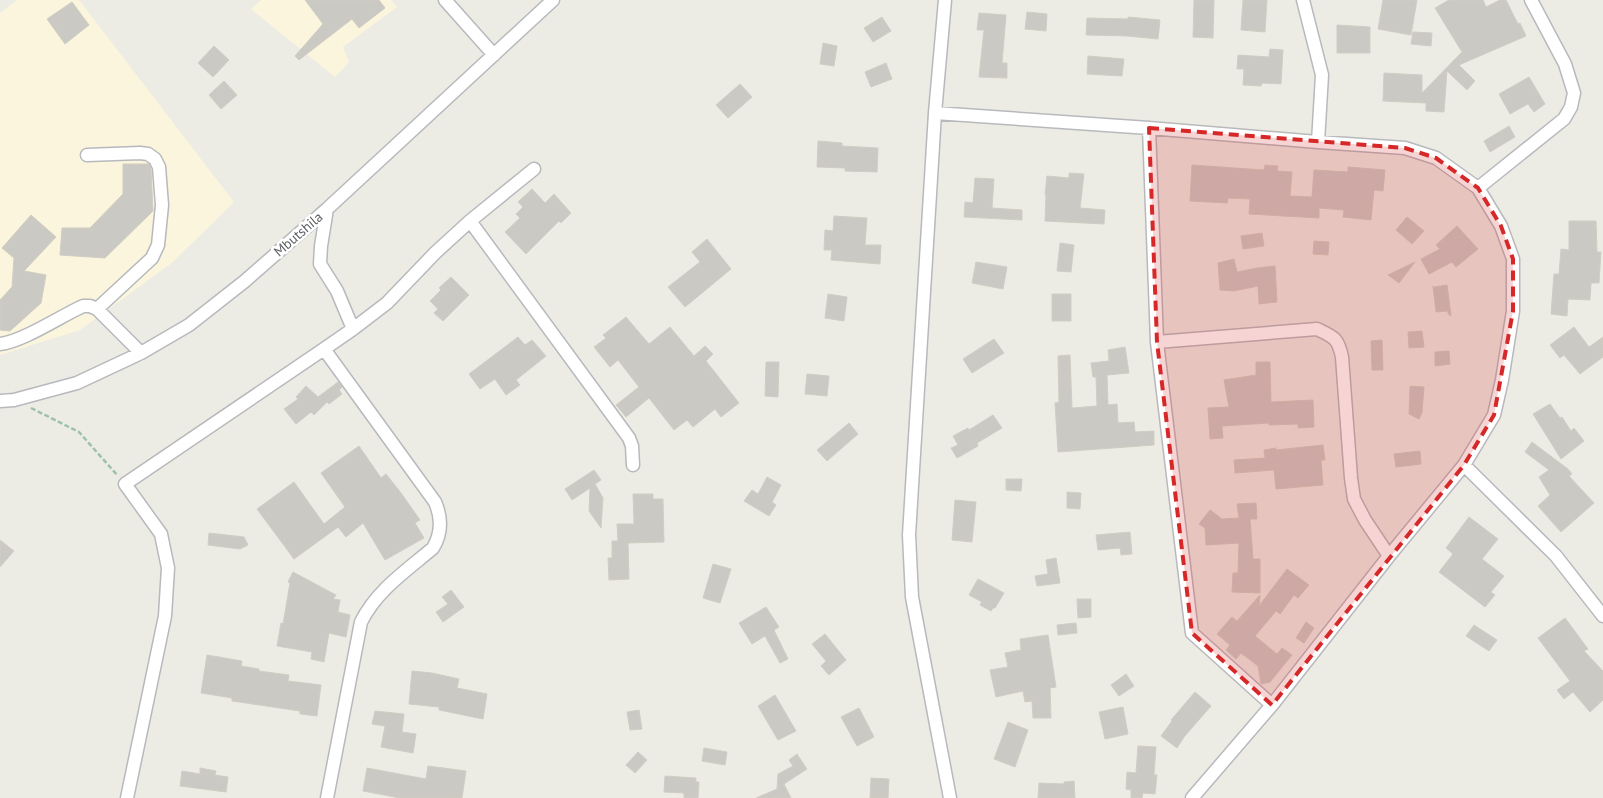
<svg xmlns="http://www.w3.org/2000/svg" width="1603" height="798" viewBox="0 0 1603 798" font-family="'PT Sans',sans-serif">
	<rect width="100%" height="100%" fill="#edece4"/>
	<path fill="#faf5dc" d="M17,0H79L234,202L173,262L80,330L0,355V13Z
		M261,0H391L397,7L343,47L349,62L335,77L251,9Z"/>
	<path fill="#cbc9c3" stroke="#d1cdc3" d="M305,0H379L385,8L359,28L352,19L299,60L295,56L323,24Z
		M1194,0H1214L1213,38L1193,37Z
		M1243,0H1267L1265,32L1241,30Z
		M1383,0H1417L1411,35L1378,29Z
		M1449,0H1483L1486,7L1500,0H1506L1518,24L1520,23L1526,36L1459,65L1475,81L1467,90L1447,71L1444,112L1426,111V103L1383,101L1384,73L1422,75V93L1462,52L1435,8Z
		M72,2L89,25L65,44L47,19Z
		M1027,12L1047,14L1046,31L1025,29Z
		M979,13L1006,15L1002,63H1007V78L979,77L984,30H977Z
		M882,17L891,31L873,42L864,28Z
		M1128,17L1160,20L1158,39L1127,36L1086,35L1087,18L1128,19Z
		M1337,25L1370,27V53H1337Z
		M1413,32L1432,33L1431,46L1411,44Z
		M823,43L837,46L834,66L820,64Z
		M214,46L229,60L213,77L198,63Z
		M1270,49L1283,50L1281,84L1262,83L1261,86L1243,85L1244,69H1237L1238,55L1269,57Z
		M1088,56L1124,59L1122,76L1087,74Z
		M886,63L892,79L871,87L865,72Z
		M1529,77L1545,104L1534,112L1528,104L1510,114L1499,94Z
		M224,81L237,95L221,109L209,95Z
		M740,84L752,97L728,118L716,105Z
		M1509,126L1515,137L1490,152L1484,141Z
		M818,141L842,143V146L878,148L877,172L845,171V168L817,167Z
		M123,164H149L151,169L153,211L105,258L60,255L62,228H90L123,194Z
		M1192,165L1264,170L1265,165L1278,166L1277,171L1292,172L1290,196L1312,197L1314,170L1348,172V167L1385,170L1383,191L1374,190L1371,220L1343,217L1344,210L1319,208V218L1249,214L1250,199L1228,198L1227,203L1190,201Z
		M1069,173L1084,174L1080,208L1105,210L1104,224L1045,221L1046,195H1045L1047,176L1069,178Z
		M975,178L994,179L992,208L1022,210V220L964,217L965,202L973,203Z
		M532,189L545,203L554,194L571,213L561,223L559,221L526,254L505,232L520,218L516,214L523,207L518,202Z
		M31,215L56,237L24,271L46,275L41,303L10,331L0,330V300L12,287L14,258L2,248Z
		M834,216L867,218L865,245H881L880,264L831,260L832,250H824L825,230L833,231Z
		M1407,217L1424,231L1412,244L1396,230Z
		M1569,221H1596L1597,252H1601L1599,283H1591L1590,300L1568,299L1567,316L1551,314L1554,274H1559L1561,249L1569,250Z
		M1457,226L1478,249L1456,267L1452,262L1429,274L1421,259L1440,249L1436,245Z
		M1262,233L1264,246L1243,249L1241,236Z
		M707,239L731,269L685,307L668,287L700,262L692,252Z
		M1314,241L1329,242L1328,255L1313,254Z
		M1060,243L1074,245L1071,272L1057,271Z
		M1234,259L1237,272L1257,268L1275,266L1277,302L1259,304L1258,286L1234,291L1220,290L1218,263Z
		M976,262L1007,267L1003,289L972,283Z
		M1415,262L1399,283L1388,275Z
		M451,277L469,295L443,321L434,313L438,309L430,301L441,290L439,288Z
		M1447,285L1451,315L1450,316L1447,311L1436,312L1433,286L1436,288L1435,287Z
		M828,294L847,297L844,321L825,318Z
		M1052,294H1071V321H1052Z
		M626,317L649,344L670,327L694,356L705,346L713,354L706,361L739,403L721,417L715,409L693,427L687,420L674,430L649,398L626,417L616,405L639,387L618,360L610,367L594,347L606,338L603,335Z
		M1574,327L1589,347L1603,337V357L1580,374L1564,355L1560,358L1550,345Z
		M1422,331L1424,347L1409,348L1408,332Z
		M518,337L525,345L532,340L546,356L516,380L520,385L506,395L495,379L480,389L469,374Z
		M994,339L1004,353L972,373L963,359Z
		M1382,340L1383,370H1372L1371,341Z
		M1125,347L1129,373L1107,375L1108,405L1117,404L1118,423L1134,422L1135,432L1154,431V445L1058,452L1055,403L1059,402L1058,356L1070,355L1072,408L1097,406L1096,377H1093L1091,363L1109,361L1108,350Z
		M1449,351L1450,364L1435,366V352Z
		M766,362H779L778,397L765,396Z
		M1256,362H1270L1271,402L1313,400L1314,427L1298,428V424L1269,425V423L1222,426L1223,438L1210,439L1208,408L1229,407L1224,380L1256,375Z
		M807,374L829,376L827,396L805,394Z
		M338,382L342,387L339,390L342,394L329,404L327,402L314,415L311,412L296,424L284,409L298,399L296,397L306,386L318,397Z
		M1410,386L1424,387L1422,413L1419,419L1409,414Z
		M1550,404L1560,418L1562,417L1571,431L1574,428L1584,441L1561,459L1533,414Z
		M993,415L1002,428L977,443L978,446L957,458L951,448L958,445L953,436L968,428L969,430Z
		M849,423L858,434L827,461L817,450Z
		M1532,442L1568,469L1572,474L1569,476L1594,503L1561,532L1538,506L1550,495L1539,477L1549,470L1525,452Z
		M1323,445L1325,460H1321L1323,485L1276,489L1274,470L1235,473L1234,460L1265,458L1264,450L1276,448V450Z
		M359,446L381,478L386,474L401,493L420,520L415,523L424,538L385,560L363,523L346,537L338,527L294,559L257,509L294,482L324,524L345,507L321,473Z
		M1420,451L1421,464L1396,467L1394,454Z
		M594,470L601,480L595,484L603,498L601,528L589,511L590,488L572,500L565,489Z
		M767,477L781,485L772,502L776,505L769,516L744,501L752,490L758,494Z
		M1006,479H1022L1021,491L1006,490Z
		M1067,492L1081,493L1080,509L1067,508Z
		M633,494H653V499H663L664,542L628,543L629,579L609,580L608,558H612V541H618L617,524H634Z
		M955,500L976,502L972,542L952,540Z
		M1256,503L1257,519H1250L1253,559H1260V593L1232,592L1233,573H1238L1239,543L1206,545L1205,528L1199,524L1210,510L1222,519L1239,518L1237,504Z
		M1469,517L1498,539L1482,559L1504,576L1491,592L1495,595L1485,607L1439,572L1453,554L1446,548Z
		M1130,532L1132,554L1121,555L1120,548L1098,550L1096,535Z
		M209,533L244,537L248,545L240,549L208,545Z
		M0,540L14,551L0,567Z
		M1056,558L1060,583L1037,586L1035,576L1048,574L1046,560Z
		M713,564L731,569L720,603L703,598Z
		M1287,569L1309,585L1298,598L1294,595L1280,614L1276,611L1255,636L1277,654L1282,648L1292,655L1270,682L1261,684L1258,666L1241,653L1236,659L1226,650L1230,645L1217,634L1232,617L1237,621L1260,595L1259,606Z
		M293,572L336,595L333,599L340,600L338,612L350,615L346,637L329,633L324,662L311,659L312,652L277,646L281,623L283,624L290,583L288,582Z
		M978,579L1004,593L995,608H993L991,611L980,605L982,602L969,595Z
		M451,590L464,607L443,622L436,612L448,604L442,597Z
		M1077,599H1091V617L1078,618Z
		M766,607L779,627L774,630L788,659L780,663L765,636L752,644L739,623Z
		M1565,618L1588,649L1584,651L1603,671V700L1590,712L1573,692L1564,699L1557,690L1570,681L1538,638Z
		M1306,622L1314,628L1304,643L1296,638Z
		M1076,623L1077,633L1058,635L1057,625Z
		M1474,625L1497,640L1489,651L1466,636Z
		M825,634L846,660L829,675L821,666L826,661L812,644Z
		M1048,635L1056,687L1050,688L1051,718H1033L1032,701L1025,702L1023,691L996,697L990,670L1008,667L1005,653L1021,650L1020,639Z
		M207,655L242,661L241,666L259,669V671L289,675L288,681L321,685L317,716L300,714V711L232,701V698L201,693Z
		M412,671L432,673L459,679L457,688L487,694L483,719L439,710V707L409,704Z
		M1126,674L1134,686L1119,696L1111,685Z
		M1195,692L1211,706L1184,737L1177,748L1161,736L1172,721L1171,720Z
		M775,695L796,731L778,740L758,706Z
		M1123,707L1128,734L1105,739L1099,712Z
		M859,708L874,737L857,746L841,717Z
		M639,710L642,729L630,730L627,712Z
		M375,711L404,714L402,732L416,734L413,753L381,747L385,726L372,724Z
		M1008,722L1028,730L1015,767L994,759Z
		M1138,746L1156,747L1154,775H1157L1155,794L1143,793L1142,798H1131V790L1126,789L1127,772L1136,773Z
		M704,748L727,752L725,765L702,761Z
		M638,752L647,760L635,773L626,765Z
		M797,754L807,769L784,784L791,798H756L777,789L778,774L793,766L789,760Z
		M428,766L466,771L462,798H400L363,791L367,768L426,779Z
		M200,768L216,771L215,775L228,777L226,792L180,786L182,771L200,774Z
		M665,776L696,778V782H699L698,798H684V793L664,792Z
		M871,778L889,779L888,798H870Z
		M1074,781L1075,798H1038L1039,783L1064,784V782Z"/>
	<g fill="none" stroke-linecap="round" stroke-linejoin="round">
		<defs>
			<path id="minor" d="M445,0L494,55
				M945,0L935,113L909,535L912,597L950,798
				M1303,0L1322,75L1318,142
				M935,113L1149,128L1318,142L1405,148L1436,158L1478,188L1501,226L1513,259V311L1502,380L1494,415L1464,465L1389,556L1272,705L1192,798
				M1149,128L1157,342L1192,633L1272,705
				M87,155L140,153L148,154L155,159L159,167L162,205L158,245L152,258L97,309
				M1478,188L1564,119L1571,107L1574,93L1565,64L1531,0
				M470,221L629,438L632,446L633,465
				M353,329L387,303L435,253L470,221L534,169
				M1157,342L1317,329C1334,337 1338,338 1342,357L1351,478L1354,499L1365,520L1389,556
				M0,344C22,342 61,316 83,306H90L97,309L141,353
				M324,349L353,329L337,291L320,264L321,246L327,209
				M0,401L14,400L77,383L141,353L189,325L245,281L327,209L553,0
				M1464,465L1556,556L1603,616
				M127,798L165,616L168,568L161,534L125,484L324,349L435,502C442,518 442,533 433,548C406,571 377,590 361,622L327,798"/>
		</defs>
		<use href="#minor" stroke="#b7b9bd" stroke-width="15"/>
		<path stroke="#9dc2aa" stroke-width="2.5" stroke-dasharray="5 2.5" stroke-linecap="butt" d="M31,408L79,432L118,476"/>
		<use href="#minor" stroke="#fff" stroke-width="12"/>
	</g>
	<path fill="#d62828" fill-opacity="0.2" stroke="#d62828" stroke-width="4" stroke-dasharray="10 6" stroke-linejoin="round" d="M1149,128L1405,148L1436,158L1478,188L1501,226L1513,259V311L1494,415L1464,465L1272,705L1192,633L1157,342Z"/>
	<g text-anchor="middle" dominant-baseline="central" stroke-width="5" stroke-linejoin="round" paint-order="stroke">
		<g font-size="14" fill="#5c5f63" stroke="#fff">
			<text transform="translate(298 234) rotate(-41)">Mbutshila</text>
		</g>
	</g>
</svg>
